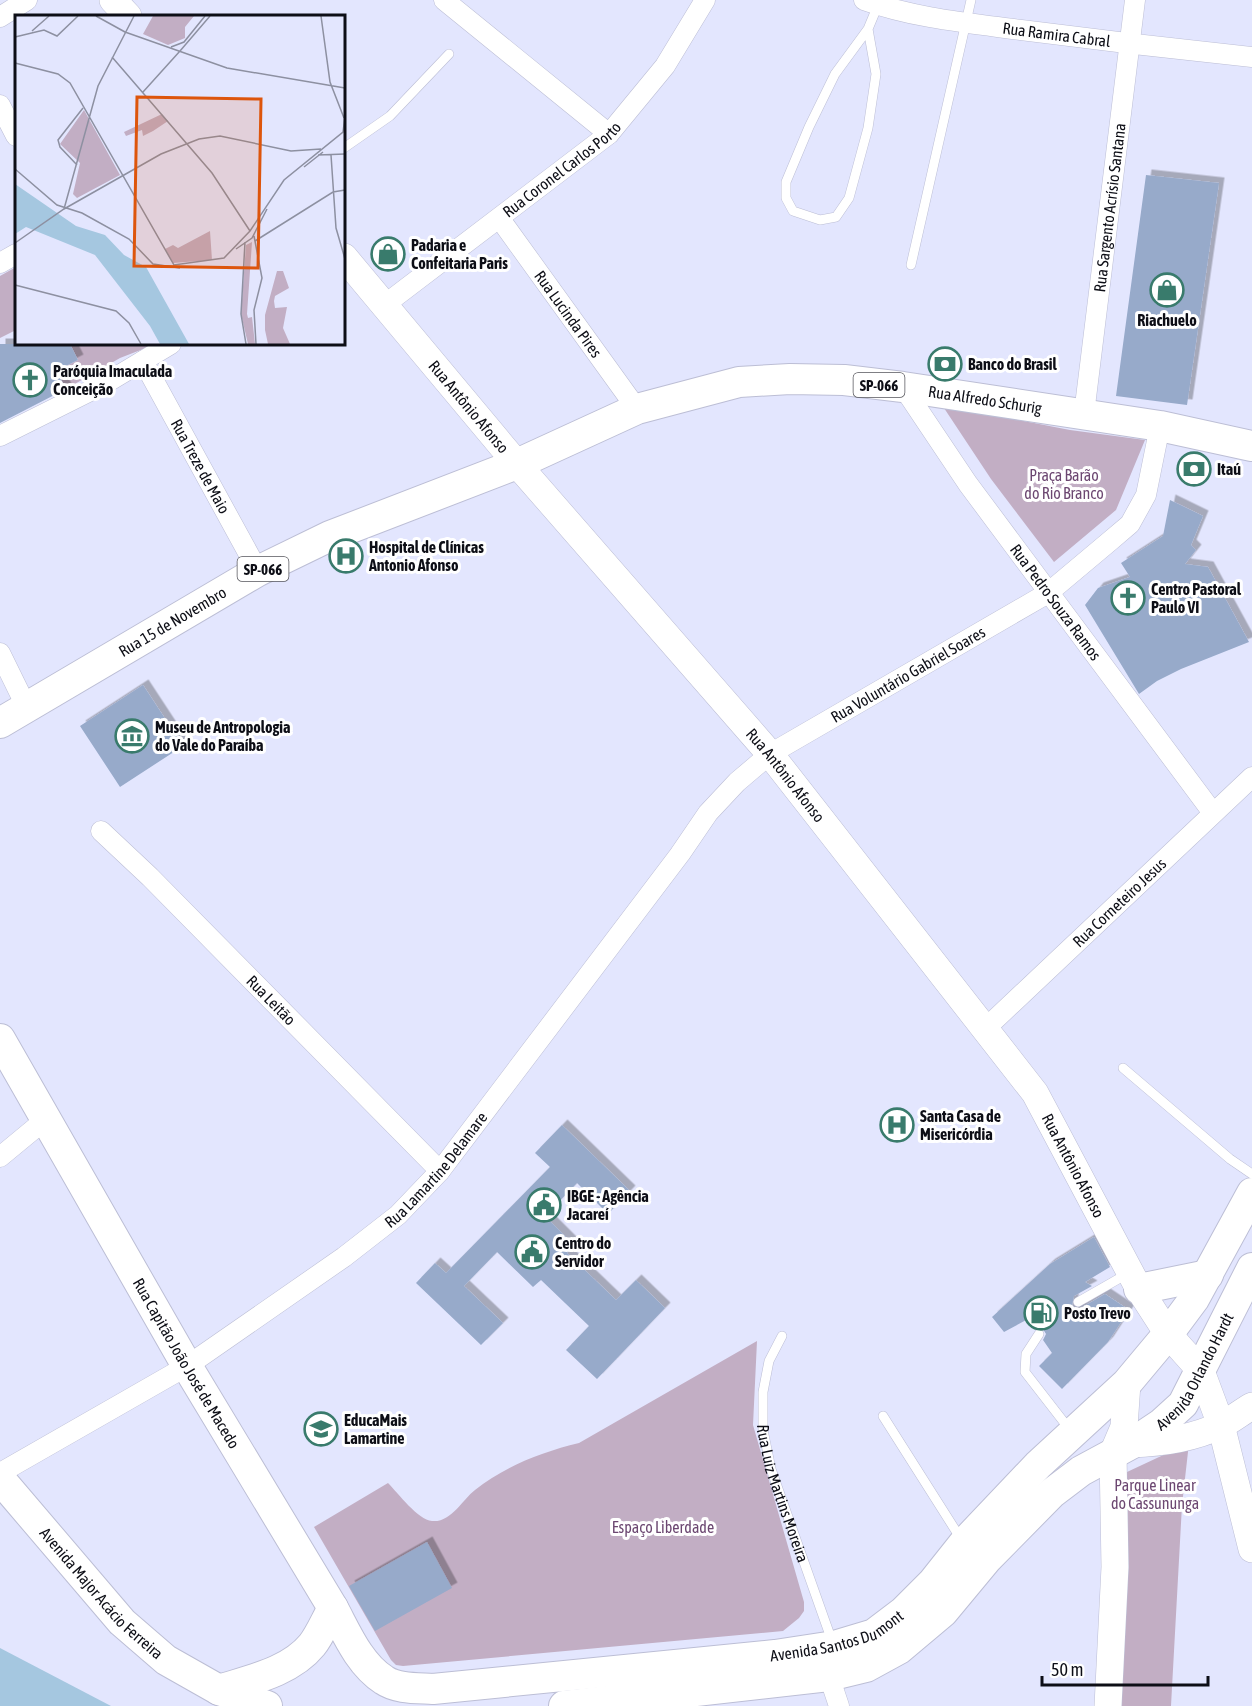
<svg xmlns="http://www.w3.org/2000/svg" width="1252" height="1706" viewBox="0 0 1252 1706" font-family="'Asap Condensed',sans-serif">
	<defs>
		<filter id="shadow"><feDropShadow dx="5.5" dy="-5.5" stdDeviation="0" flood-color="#0004"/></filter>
	</defs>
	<rect width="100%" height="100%" fill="#e3e6fe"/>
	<path fill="#c2aec4" d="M16,267V330L0,338V276Z
		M70,344H156L120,358L66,389L56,371L78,360Z
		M942,405L1070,430L1145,440L1116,510L1054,562L991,479Z
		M757,1341L753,1425L804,1602V1611L799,1618L783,1631L403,1666L396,1665L391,1660L314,1527L388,1483C398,1493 418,1520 432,1521C451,1523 462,1500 475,1490C505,1466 542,1452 579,1443Z
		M1189,1443L1182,1505L1171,1706H1116L1127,1472Z"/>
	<path fill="#a5c7e0" d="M0,1648L111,1706H0Z"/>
	<path fill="#97aaca" filter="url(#shadow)" d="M1146,175L1219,183L1187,405L1116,396Z
		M0,344H70L78,360L56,371L66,389L0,423Z
		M1170,500L1203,516L1191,545L1196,550L1185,564L1208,567L1249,642L1181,669L1157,681L1139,694L1085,605L1098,588L1130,577L1121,563L1163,536Z
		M143,685L183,746L120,787L80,726Z
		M562,1125L630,1191L608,1214L577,1183L545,1216L574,1245L567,1253L616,1300L636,1280L665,1308L597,1379L566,1350L589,1326L541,1280L533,1287L497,1252L464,1286L503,1323L481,1345L416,1283L435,1263L446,1273L550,1167L535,1153Z
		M1094,1237L1110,1267L1085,1282L1092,1286L1074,1296L1072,1305L1075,1308H1081L1105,1294L1129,1310L1108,1342L1062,1389L1039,1366L1052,1353L1043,1340L1046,1334L1043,1329H1035L1028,1319L1004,1332L992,1317L1050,1264Z
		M427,1542L452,1588L375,1631L349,1586Z"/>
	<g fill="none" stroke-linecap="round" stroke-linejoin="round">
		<defs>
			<g id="lane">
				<path d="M868,29L876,74L868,128L849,198L836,217L820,220L793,211L786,198V182L809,127L835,74L868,29L878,5"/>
				<path d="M344,148L390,116L449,54"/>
				<path d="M911,265L971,0"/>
				<path d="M1123,1068L1230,1159L1252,1174"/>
				<path d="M1078,1302L1127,1274"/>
				<path d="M1039,1334L1026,1354L1025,1372L1070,1430"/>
				<path id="s1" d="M782,1336L769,1361L763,1392V1430L771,1469L832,1641"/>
				<path d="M883,1416L961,1539"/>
			</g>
			<g id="street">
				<path d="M444,0L609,134"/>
				<path id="s2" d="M864,0C914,18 968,23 1021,30C1098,40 1175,49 1252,57"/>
				<path d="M0,17L27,0"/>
				<path d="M0,105L16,136"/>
				<path id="s3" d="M500,219L637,409"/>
				<path d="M0,263L16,254"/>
				<path id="s4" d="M383,306L609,134L665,66L705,0"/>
				<path id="s5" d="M143,361L258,571"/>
				<path id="s6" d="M903,387L968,484L1213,813"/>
				<path id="s7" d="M1084,414L1135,0"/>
				<path d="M0,436L106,383L171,344"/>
				<path d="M0,653L27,708"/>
				<path id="s8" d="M101,831L150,877L440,1171"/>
				<path id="s9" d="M986,1028L1252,777"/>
				<path d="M0,1157L46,1119"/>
				<path id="s10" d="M0,1473L187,1366L344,1257L398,1215L440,1171L680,854L708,813L737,782L770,754L1048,593L1110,541L1130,524L1146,495L1160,426"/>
				<path d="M829,1676L839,1706"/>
			</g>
			<g id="secondary">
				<path d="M113,0L128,16"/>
				<path id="s11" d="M344,257L517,464L770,754L1035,1093L1139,1289L1168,1334L1201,1371L1221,1425L1252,1549"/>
				<path d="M1131,1444C1161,1443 1191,1439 1219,1426C1231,1421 1241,1412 1252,1406"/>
				<path d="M1108,1706L1115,1567L1113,1453L1124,1427L1127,1383"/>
			</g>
			<g id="primary">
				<path id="s12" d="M0,723L258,571L330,536L517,464L637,409L739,382L790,379L844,380L903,387L1160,426L1252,446"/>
				<path id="s13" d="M0,1039L187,1366L333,1608C346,1632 359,1664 384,1680C397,1689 417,1688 433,1689L775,1655L834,1646L874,1634L903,1612L933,1582L964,1543L1038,1465L1127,1383L1168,1334L1194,1299L1252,1193"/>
				<path d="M1139,1289L1208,1275"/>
				<path id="s14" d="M0,1479L122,1622L166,1660L219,1690L267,1706"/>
				<path d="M219,1690C250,1680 290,1672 312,1645C320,1635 326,1620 333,1608"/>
				<path id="s15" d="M564,1706L829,1676L866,1667L899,1649L943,1612L987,1559L1052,1493L1081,1471L1131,1444L1161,1424L1183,1404L1252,1268"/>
			</g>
		</defs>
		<use href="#lane" stroke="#bcbed5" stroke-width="10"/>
		<use href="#street" stroke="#bcbed5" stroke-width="21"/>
		<use href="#secondary" stroke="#bcbed5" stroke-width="28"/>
		<use href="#primary" stroke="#bcbed5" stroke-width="32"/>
		<use href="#lane" stroke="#fff" stroke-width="9"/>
		<use href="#street" stroke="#fff" stroke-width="20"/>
		<use href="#secondary" stroke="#fff" stroke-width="27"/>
		<use href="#primary" stroke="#fff" stroke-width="30"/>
	</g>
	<defs>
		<symbol id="shop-ring" viewBox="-11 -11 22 22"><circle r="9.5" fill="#fff" stroke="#397b6c" stroke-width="1.5"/><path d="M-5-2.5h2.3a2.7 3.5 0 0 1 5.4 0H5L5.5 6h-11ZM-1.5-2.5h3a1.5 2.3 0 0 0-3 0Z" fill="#397b6c"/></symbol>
		<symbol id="bank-ring" viewBox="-11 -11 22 22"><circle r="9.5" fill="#fff" stroke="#397b6c" stroke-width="1.5"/><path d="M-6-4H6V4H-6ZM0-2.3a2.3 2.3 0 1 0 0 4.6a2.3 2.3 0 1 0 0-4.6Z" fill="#397b6c"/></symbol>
		<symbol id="church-ring" viewBox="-11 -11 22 22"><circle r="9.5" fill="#fff" stroke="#397b6c" stroke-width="1.5"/><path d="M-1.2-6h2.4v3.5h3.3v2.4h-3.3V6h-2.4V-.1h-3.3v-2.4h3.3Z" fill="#397b6c"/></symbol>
		<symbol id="hospital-ring" viewBox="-11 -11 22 22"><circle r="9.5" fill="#fff" stroke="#397b6c" stroke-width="1.5"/><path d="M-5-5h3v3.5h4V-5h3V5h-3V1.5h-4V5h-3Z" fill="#397b6c"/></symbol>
		<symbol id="museum-ring" viewBox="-11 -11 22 22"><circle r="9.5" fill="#fff" stroke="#397b6c" stroke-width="1.5"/><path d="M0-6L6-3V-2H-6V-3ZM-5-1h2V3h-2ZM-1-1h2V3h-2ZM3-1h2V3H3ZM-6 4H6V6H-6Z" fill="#397b6c"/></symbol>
		<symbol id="civic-ring" viewBox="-11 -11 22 22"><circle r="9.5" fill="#fff" stroke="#397b6c" stroke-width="1.5"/><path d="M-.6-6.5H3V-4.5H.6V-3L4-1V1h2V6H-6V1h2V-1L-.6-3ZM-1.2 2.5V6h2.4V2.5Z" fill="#397b6c"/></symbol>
		<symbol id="fuel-ring" viewBox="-11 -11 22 22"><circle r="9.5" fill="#fff" stroke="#397b6c" stroke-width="1.5"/><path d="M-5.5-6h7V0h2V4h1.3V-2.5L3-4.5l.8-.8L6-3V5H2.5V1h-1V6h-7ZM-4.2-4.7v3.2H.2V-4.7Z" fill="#397b6c"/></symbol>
		<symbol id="school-ring" viewBox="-11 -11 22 22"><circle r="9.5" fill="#fff" stroke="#397b6c" stroke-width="1.5"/><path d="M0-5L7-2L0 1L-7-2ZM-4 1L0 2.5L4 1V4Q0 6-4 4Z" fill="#397b6c"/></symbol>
	</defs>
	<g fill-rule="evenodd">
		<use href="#shop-ring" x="369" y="235" width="38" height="38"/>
		<use href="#shop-ring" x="1148" y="271" width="38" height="38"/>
		<use href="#bank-ring" x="926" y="345" width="38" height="38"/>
		<use href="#church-ring" x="11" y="361" width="38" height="38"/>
		<use href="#bank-ring" x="1175" y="450" width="38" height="38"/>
		<use href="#hospital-ring" x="327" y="537" width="38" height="38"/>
		<use href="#church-ring" x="1109" y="579" width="38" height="38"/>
		<use href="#museum-ring" x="113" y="717" width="38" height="38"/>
		<use href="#hospital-ring" x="878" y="1106" width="38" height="38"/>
		<use href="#civic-ring" x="525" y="1186" width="38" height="38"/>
		<use href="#civic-ring" x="513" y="1233" width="38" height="38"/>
		<use href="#fuel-ring" x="1022" y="1294" width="38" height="38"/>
		<use href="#school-ring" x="302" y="1410" width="38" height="38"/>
	</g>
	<g text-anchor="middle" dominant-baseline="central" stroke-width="6" stroke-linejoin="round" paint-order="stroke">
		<g fill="#fff" stroke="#56565c" stroke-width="1.5">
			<rect x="853.5" y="373" width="51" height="24" rx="4.5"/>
			<rect x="237.5" y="557" width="51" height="24" rx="4.5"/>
		</g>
		<g font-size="15" font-weight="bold" fill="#0d0e16">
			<text x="879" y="385">SP-066</text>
			<text x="263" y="569">SP-066</text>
		</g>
		<g font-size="16" fill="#0d0e16" stroke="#fff">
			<text stroke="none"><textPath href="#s2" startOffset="196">Rua Ramira Cabral</textPath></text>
			<text stroke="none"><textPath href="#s4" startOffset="225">Rua Coronel Carlos Porto</textPath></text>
			<text stroke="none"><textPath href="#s7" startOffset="208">Rua Sargento Acrísio Santana</textPath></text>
			<text stroke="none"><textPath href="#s3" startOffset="117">Rua Lucinda Pires</textPath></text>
			<text stroke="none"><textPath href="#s12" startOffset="1065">Rua Alfredo Schurig</textPath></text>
			<text stroke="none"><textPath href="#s11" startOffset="195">Rua Antônio Afonso</textPath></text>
			<text stroke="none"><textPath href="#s5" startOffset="120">Rua Treze de Maio</textPath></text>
			<text stroke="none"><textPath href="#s6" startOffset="264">Rua Pedro Souza Ramos</textPath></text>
			<text stroke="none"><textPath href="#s12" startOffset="200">Rua 15 de Novembro</textPath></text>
			<text stroke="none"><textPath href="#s10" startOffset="1228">Rua Voluntário Gabriel Soares</textPath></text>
			<text stroke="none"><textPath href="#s11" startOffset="681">Rua Antônio Afonso</textPath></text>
			<text stroke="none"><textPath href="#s9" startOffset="183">Rua Corneteiro Jesus</textPath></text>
			<text stroke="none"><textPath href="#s8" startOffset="240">Rua Leitão</textPath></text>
			<text stroke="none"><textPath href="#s11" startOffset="1167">Rua Antônio Afonso</textPath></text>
			<text stroke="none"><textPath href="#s10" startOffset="534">Rua Lamartine Delamare</textPath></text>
			<text stroke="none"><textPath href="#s13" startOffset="374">Rua Capitão João José de Macedo</textPath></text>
			<text stroke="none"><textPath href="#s15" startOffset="754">Avenida Orlando Hardt</textPath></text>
			<text stroke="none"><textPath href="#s1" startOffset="164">Rua Luiz Martins Moreira</textPath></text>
			<text stroke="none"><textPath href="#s14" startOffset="153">Avenida Major Acácio Ferreira</textPath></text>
			<text stroke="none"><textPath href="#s13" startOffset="1208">Avenida Santos Dumont</textPath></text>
		</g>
		<g font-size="16" font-weight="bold" fill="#0d0e16" stroke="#fff" text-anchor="start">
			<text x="411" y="245">Padaria e<tspan x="411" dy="18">Confeitaria Paris</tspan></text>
			<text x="1167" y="320" text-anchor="middle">Riachuelo</text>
			<text x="968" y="364">Banco do Brasil</text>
			<text x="53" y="371">Paróquia Imaculada<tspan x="53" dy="18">Conceição</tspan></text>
			<text x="1217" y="469">Itaú</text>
			<text x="369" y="547">Hospital de Clínicas<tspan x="369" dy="18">Antonio Afonso</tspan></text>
			<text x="1151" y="589">Centro Pastoral<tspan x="1151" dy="18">Paulo VI</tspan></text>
			<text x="155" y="727">Museu de Antropologia<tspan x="155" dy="18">do Vale do Paraíba</tspan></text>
			<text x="920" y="1116">Santa Casa de<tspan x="920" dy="18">Misericórdia</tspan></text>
			<text x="567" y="1196">IBGE - Agência<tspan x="567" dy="18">Jacareí</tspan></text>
			<text x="555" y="1243">Centro do<tspan x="555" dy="18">Servidor</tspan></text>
			<text x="1064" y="1313">Posto Trevo</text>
			<text x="344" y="1420">EducaMais<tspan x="344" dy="18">Lamartine</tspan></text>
		</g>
		<g font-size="16" fill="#6c4771" stroke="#fff">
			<text x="1064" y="475">Praça Barão<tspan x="1064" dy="18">do Rio Branco</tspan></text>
			<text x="1155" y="1485">Parque Linear<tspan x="1155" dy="18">do Cassununga</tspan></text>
			<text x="663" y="1527">Espaço Liberdade</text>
		</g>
	</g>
	<g transform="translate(15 15)">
		<rect width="330" height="330" fill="#e3e6fe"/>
		<path d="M138,1H179L170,12V23L153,30L128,19ZM69,95L105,160L62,183L58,179L65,148L45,129ZM147,99L153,106L138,116L128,121L127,115L111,121L109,117ZM195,216L197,245L158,248L150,234L158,230L163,233ZM237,227L232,299L233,303L237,302L240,329H233L226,299L231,230ZM262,256H268L274,273L260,281L259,286L260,293L272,292L268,313L275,329H253L250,315V300Z" fill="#c2aec4"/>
		<path d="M0,169L61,211L90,220L109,240L131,252L174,329H145L135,311L80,240L11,212L0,219Z" fill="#a5c7e0"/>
		<path fill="none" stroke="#8d90a1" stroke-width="1.5" d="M81,1L110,17M306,1L315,67L329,103M17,16L34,1M110,17L212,53L330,73M0,22L29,15L42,21L63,1M156,32L169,27L190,1M165,36L195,1M97,42L197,158L235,216M0,48L43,59L55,68L159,250L209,243L235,216L269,165L328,117L330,102M128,77L165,36M303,140L330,139M316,140L321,213L330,244M62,150L45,132L43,125L68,93M289,152L308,137M0,154L42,190L67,198L114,224L138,249L165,253M49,194L83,71L119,1M239,221L247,263L239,295L241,329M240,226L318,177L330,175M230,227L226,299L231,329M0,228L49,194L146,139L184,124L205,121L276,136L306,134M221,234L237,223L252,194M0,270L101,296L114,308L126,329"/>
		<path fill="#dd550c" fill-opacity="0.15" stroke="#dd550c" stroke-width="3" d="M122,82L246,84L243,253L119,251Z"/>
		<rect width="330" height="330" fill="none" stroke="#0d0e16" stroke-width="3"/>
	</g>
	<path d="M1042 1676v9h166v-9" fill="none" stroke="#0d0e16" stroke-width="3"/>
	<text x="1051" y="1676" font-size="18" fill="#0d0e16" stroke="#ffffff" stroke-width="4.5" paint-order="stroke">50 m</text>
</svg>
